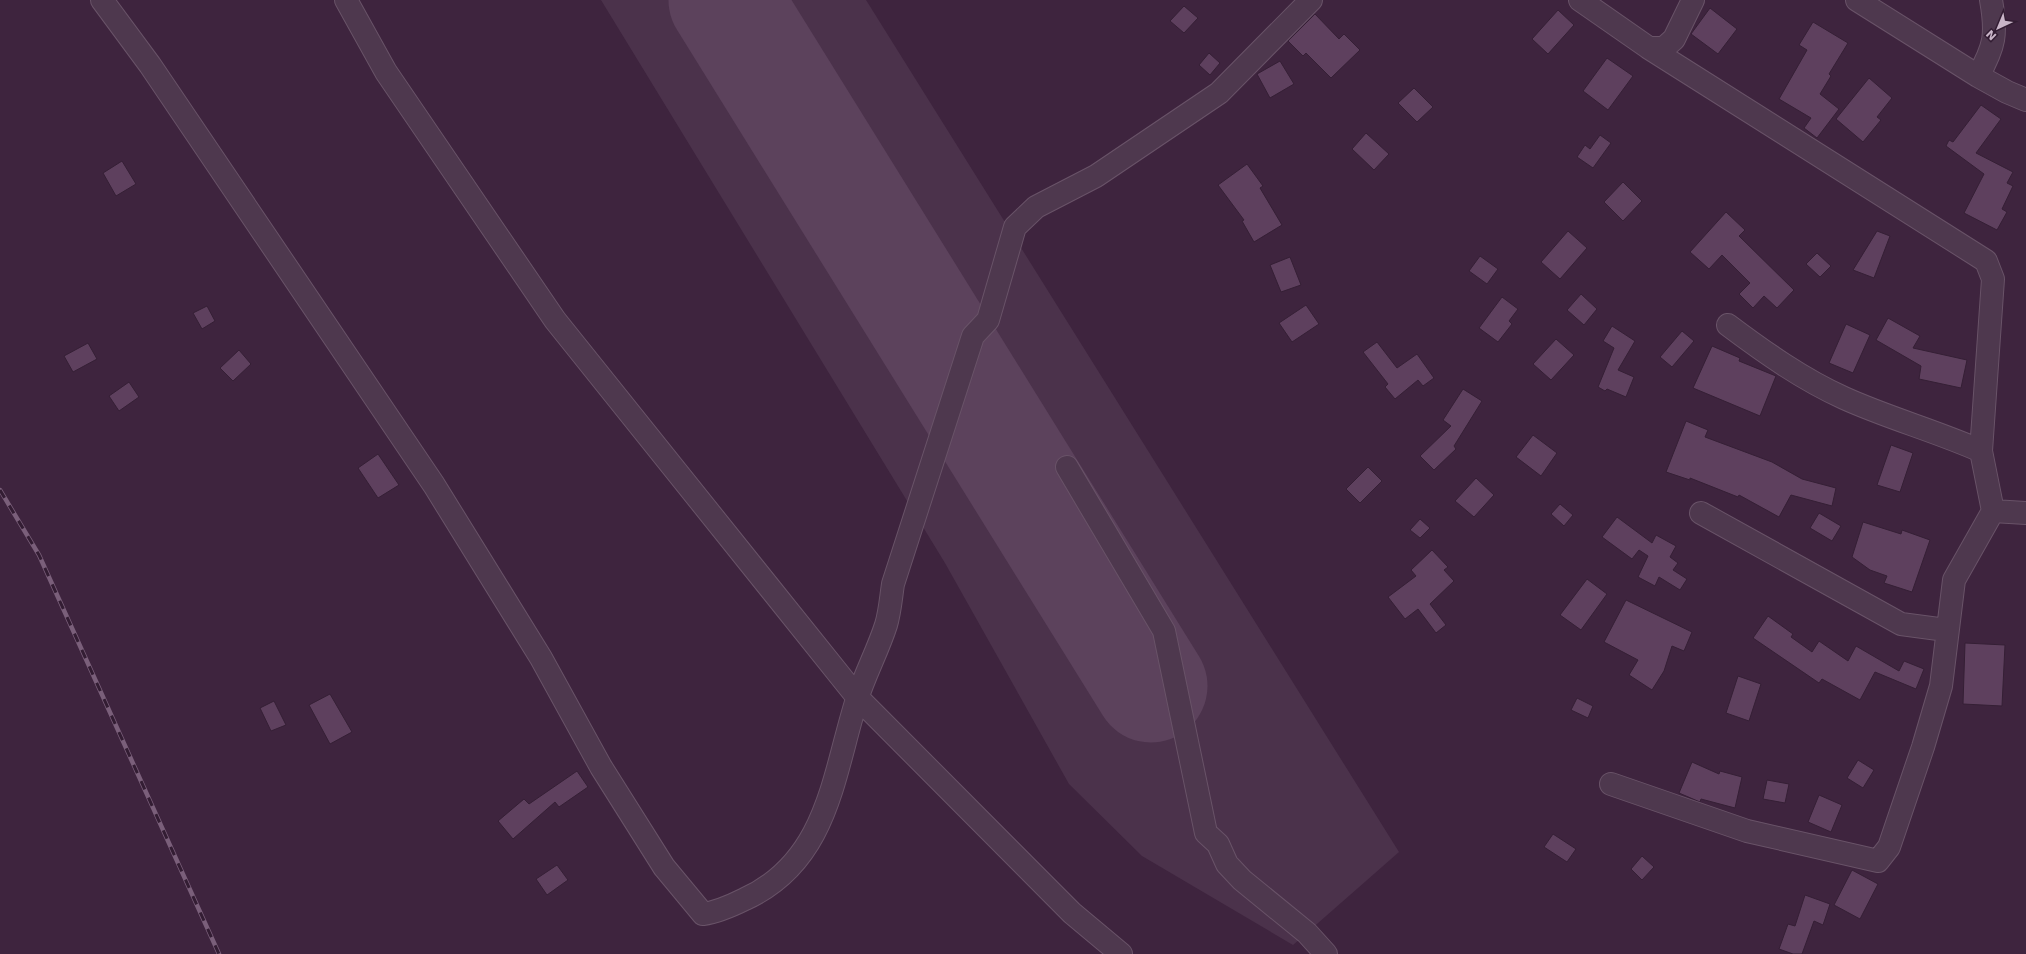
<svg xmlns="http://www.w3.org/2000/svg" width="2026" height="954" viewBox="0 0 2026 954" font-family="'DejaVu Sans',sans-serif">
	<rect width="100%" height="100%" fill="#3e243e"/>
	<path fill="#4b324b" d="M601,0H866L1399,852L1293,945L1142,856L1069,784L945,563Z"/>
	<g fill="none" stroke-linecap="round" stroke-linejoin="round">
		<path stroke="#5c425c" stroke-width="113" d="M725,0L1151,686"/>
	</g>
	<path fill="#5e405e" stroke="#351f35" d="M1184,6L1198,18L1184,33L1170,21Z
		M1710,8L1737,29L1718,54L1691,34Z
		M1558,10L1574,25L1548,54L1532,39Z
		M1315,14L1339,39L1344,34L1360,50L1331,78L1306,53L1303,56L1288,41Z
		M1813,22L1848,43L1829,74L1831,76L1820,94L1839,109L1817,138L1804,128L1811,118L1779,99L1807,50L1799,45Z
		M1209,53L1220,63L1210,75L1199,65Z
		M1607,58L1633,76L1608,110L1583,91Z
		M1280,61L1294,84L1270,98L1257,74Z
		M1869,78L1892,98L1877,117L1881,120L1863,142L1836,119Z
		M1414,88L1433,107L1417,122L1398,103Z
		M1981,105L2001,119L1976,153L2013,172L2007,183L2013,186L2002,209L2007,212L1997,230L1964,213L1984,174L1946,146L1949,140L1953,142Z
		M1366,133L1389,154L1374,170L1352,149Z
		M1600,135L1611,143L1593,168L1577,157L1585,145L1590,149Z
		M122,161L136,184L116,196L103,173Z
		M1247,164L1263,186L1260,188L1282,225L1254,242L1242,221L1244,220L1218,185Z
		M1623,182L1642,201L1623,221L1604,202Z
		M1726,212L1745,230L1739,236L1794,290L1777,308L1764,296L1753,308L1739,294L1750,283L1722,255L1709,269L1690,252Z
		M1568,231L1587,248L1560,279L1541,262Z
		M1877,231L1890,236L1874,278L1853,270Z
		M1817,253L1831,266L1820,277L1806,264Z
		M1480,256L1498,269L1487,284L1469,271Z
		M1290,257L1301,285L1281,292L1270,265Z
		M1581,294L1597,309L1584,325L1567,310Z
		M1502,297L1518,309L1509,321L1512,324L1498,342L1479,328Z
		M1306,305L1319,324L1292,342L1279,323Z
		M207,306L215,321L202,329L193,313Z
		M1888,318L1920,336L1913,348L1967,360L1961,388L1919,379L1921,366L1876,340Z
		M1846,324L1870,335L1853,373L1829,363Z
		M1612,326L1635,341L1618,370L1634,377L1626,397L1607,389L1605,391L1598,387L1614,348L1603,341Z
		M1682,331L1694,341L1672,367L1660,357Z
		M1556,339L1574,355L1551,380L1533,364Z
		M1377,342L1397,368L1417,354L1434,378L1423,386L1418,380L1395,399L1385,387L1388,384L1363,352Z
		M88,343L97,359L73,372L64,356Z
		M1712,346L1740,358L1739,361L1776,376L1760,416L1693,388Z
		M239,350L251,364L233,381L220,368Z
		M129,382L139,397L119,411L109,396Z
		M1463,389L1482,401L1454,446L1456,449L1434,470L1420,456L1451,426L1443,420Z
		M1686,421L1708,430L1705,437L1772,462L1802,479L1836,488L1832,506L1791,495L1779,517L1739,495L1738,497L1690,478V480L1666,472Z
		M1533,435L1557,453L1541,476L1516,457Z
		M1891,445L1913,453L1900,492L1877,485Z
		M378,454L399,485L378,498L358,468Z
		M1368,467L1382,481L1360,503L1346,489Z
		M1476,478L1494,495L1474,517L1455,501Z
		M1560,504L1573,515L1564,526L1551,514Z
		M1819,513L1841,526L1832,541L1810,528Z
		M1617,517L1652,543L1656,535L1676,546L1670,557L1678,563L1673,570L1687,579L1680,590L1659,577L1655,586L1638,577L1648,556L1639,550L1632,559L1602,537Z
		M1420,519L1430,528L1420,538L1410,530Z
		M1863,522L1901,534L1902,530L1930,540L1912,592L1884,583L1887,576L1870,570L1852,557Z
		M1432,550L1448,567L1444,570L1454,581L1430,604L1446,625L1436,633L1418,609L1405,619L1388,597L1416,576L1411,570Z
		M1587,579L1607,594L1581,630L1560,615Z
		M1626,600L1692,632L1684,651L1672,646L1664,671L1652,690L1629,675L1638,660L1604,642Z
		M1768,616L1793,634L1791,637L1812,652L1819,641L1848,661L1856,646L1899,671L1904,661L1924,669L1916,689L1875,672L1860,700L1822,679L1819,683L1753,638Z
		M1965,643L2005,645L2002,706L1963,704Z
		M1738,676L1761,684L1749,721L1726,713Z
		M330,694L352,732L330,744L309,705Z
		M1577,698L1593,706L1588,718L1571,710Z
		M274,701L286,725L271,731L260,708Z
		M1858,760L1874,770L1863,788L1847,778Z
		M1692,762L1719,774L1720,771L1742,777L1735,808L1701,799L1700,802L1679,793Z
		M577,771L588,787L559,807L555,802L513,839L498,821L524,799L529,804Z
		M1767,780L1789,784L1785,803L1763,799Z
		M1819,795L1842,805L1831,832L1808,822Z
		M1553,834L1576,849L1567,862L1544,847Z
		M1642,856L1654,867L1642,880L1631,869Z
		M557,865L568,880L547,895L536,879Z
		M1852,870L1878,884L1860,919L1834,905Z
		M1805,895L1830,904L1823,925L1814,921L1802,954H1793L1779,949L1788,924L1795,926Z"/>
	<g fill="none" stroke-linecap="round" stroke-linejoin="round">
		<defs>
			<path id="minor" d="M102,0L150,65L434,485L541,658L601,767L664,867L703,914C718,912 731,906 745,899C828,861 833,775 857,699C865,674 878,650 886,625C890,612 891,597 893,584L973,336L988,320L1015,227L1036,207L1096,176L1219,93L1311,0
				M346,0L386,72L555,320L858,698L1072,913L1121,954
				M1580,0L1649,48H1664L1674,39L1693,0
				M1857,0L1978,76L2007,92L2026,100
				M1978,76C1995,46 1997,34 1991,0
				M1728,325C1764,352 1802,379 1844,398C1888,418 1936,431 1981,451
				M1067,467L1164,631L1206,833L1218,844L1227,864L1242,880L1307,933L1326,954
				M1993,511L2026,513
				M1701,513L1901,624L1946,630
				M1611,784L1747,831L1878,861L1889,847L1923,747L1941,686L1954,580L1993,511L1981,451L1993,279L1986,261L1649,48"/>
		</defs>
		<use href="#minor" stroke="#695368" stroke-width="24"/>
		<use href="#minor" stroke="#4e384e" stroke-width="22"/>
		<defs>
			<path id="rail" d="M0,490L39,555L219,954"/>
		</defs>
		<use href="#rail" stroke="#7a5f7a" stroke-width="4.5"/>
		<use href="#rail" stroke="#331d33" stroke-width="3" stroke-dasharray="9" stroke-linecap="butt"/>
	</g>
	<g transform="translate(1998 28) rotate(224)" stroke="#331d33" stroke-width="3" paint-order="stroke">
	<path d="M0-3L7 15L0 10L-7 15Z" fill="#c9b5c8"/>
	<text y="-6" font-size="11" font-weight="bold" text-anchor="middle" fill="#c9b5c8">N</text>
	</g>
</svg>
